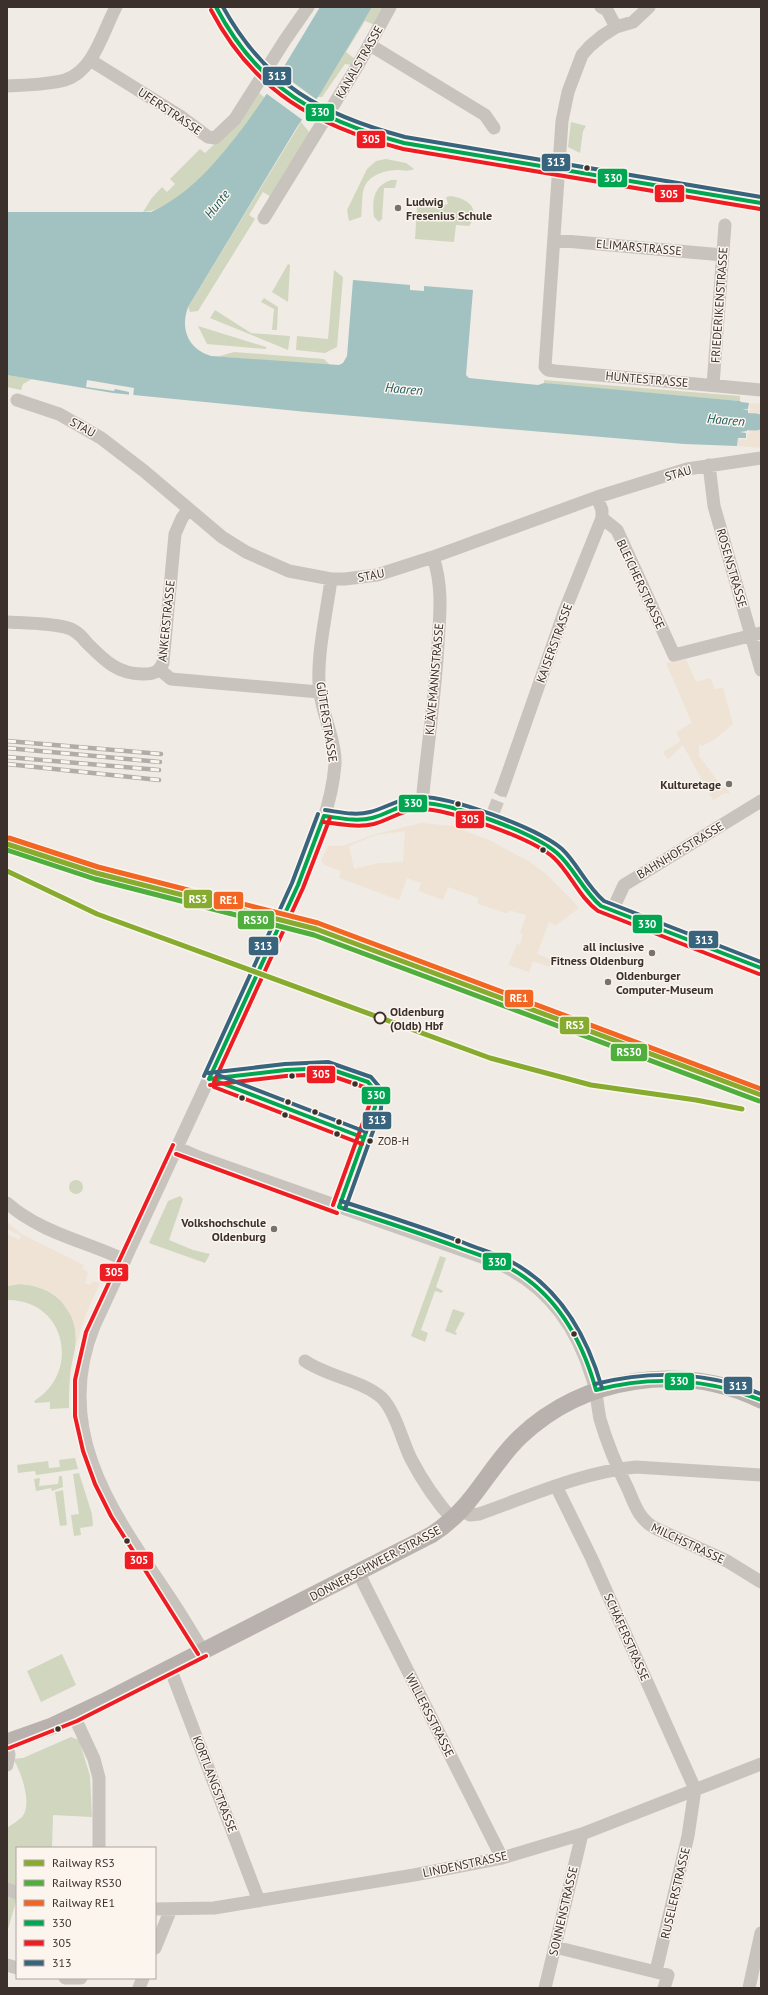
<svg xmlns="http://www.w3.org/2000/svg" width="768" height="1995" viewBox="0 0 768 1995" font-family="'PT Sans',sans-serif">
	<rect width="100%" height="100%" fill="#f0ebe5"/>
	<path fill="#d1d6bf" d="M372,7H384L375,25L365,21L346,52L355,59L351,65L345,64L322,97H316Z
		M257,91L265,98C243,130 185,211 143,212L151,199L162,187L167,192L175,184L170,179L200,149L205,153L238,122Z
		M301,122L310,133L271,197L263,192L249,215L255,219L198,311L190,312L188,307Z
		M571,122L586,126L583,131L580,153L568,147Z
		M386,159L406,163L414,169C408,172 403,170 396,170C382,171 366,176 363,192C362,197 362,211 361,217L349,221L347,210L367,169L376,161Z
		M391,180H397L395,188H384L382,218H383L379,222L374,217C372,201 373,186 391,180Z
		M451,196C469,199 481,209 469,226L456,225L454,242L415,239L417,207H435L448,204L446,197Z
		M288,264L290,265L288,302L272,292Z
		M334,270L343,277L337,347L325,353L296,350L297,336L328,339Z
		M264,298L278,307L277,330H272L274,309L261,302Z
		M215,310L251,333L290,336L288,350L210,318Z
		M198,326L266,347V349L207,344Z
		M234,352L324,359L330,365L334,366L211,356H220Z
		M7,375L32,379L23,384L21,390L7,387Z
		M544,380L740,396V401L557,385L544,383Z
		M69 1187a7 7 0 1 1 14 0a7 7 0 1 1-14 0Z
		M180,1196L183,1199L169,1240L193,1250L210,1254L205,1263L149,1243L168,1201Z
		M440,1256L446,1258L436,1287L443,1291L442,1293L435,1291L421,1330L428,1333L425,1342L411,1336Z
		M19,1284C49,1285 75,1304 76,1337C76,1347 73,1357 71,1368C69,1381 69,1394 69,1408L50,1409V1402L35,1403L34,1401C82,1371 65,1299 7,1300V1286Z
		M453,1309L465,1313L455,1332L457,1333L456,1335L445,1331Z
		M75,1458L78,1469L36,1475L35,1471L18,1473L17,1465L48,1461L49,1468L60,1467L59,1460Z
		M79,1473L92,1514L93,1526L80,1528L81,1535L74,1536L71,1515L79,1514L73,1474Z
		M59,1476H62L63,1487L52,1491L51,1488L36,1491L34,1479L40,1478L39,1486L58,1484Z
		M63,1490L67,1525L60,1526L55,1492Z
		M62,1654L76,1685L41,1702L27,1671Z
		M71,1737L79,1740L90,1776L92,1817L53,1815L52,1848H17V1886L7,1887V1828C12,1824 22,1819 24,1814C31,1800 21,1771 13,1759L23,1758Z
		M7,1893L17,1898L8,1929H7Z"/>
	<path fill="#eee3d5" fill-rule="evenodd" d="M750,403L761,404V448L738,446V439L747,440L748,433H752L748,431V426H756L757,417L749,416V410H753L750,409Z
		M686,659L696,682L710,678L715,689L723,688L733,724L715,739L702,746L699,745V756L723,788L726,787L730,794L725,793L713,800L707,789L706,782L702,780L683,745L668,759L663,752L681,741L676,732L692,723L666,663Z
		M421,823L452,826L491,841L530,862L547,875L570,898L579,908L556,925L549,922L537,954L553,960L550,967L533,961L529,972L508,965L517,944L520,945L523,934L520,933L526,915L509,910L508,913H505L479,904L477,903L479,898L448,887L443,900L419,891L421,883L407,878L399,900L339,878L341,871L325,865L321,861L328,846H343L376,834ZM405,831L403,862L379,863L354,869L349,846L376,835Z
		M7,1222L23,1235L84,1265L82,1269L88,1272L85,1283L90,1285L92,1281L100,1283L86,1314L76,1345L75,1329L72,1317L59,1298L46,1290L31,1285L19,1284L7,1286V1234L19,1240L21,1236L7,1229Z"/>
	<path fill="#a1c2c1" d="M320,7H372L320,94L297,127L188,307C180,329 188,349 211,356L339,365L343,363L347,356L353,280L410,285V290L424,291V286L473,290L466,375L469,378L538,385L544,383L740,401L741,402L749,403L748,409H742L748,410V416L739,415V425L747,426V431L740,432L746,433V438H738L737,446L684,444L307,412L113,393L7,375V212H151C176,201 197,182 215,162C258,114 287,61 320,7Z"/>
	<path fill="#f0ebe5" d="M281,68L279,72L317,100L304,121L267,94L265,95Z
		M87,380L134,388L133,397L129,396V392L115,389L114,391L86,387Z"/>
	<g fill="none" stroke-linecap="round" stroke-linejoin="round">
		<path stroke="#a1c2c1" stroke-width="17" d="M716,420L756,422"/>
		<path stroke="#ccc6c0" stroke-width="13" stroke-dasharray="13 6" stroke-linecap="butt" d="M493,813L502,790
			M237,1018L298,885"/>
		<path stroke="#c9c3be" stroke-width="13" d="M601,7L607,10L616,27
			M649,7L633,22L616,27L602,36L590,46L582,55L568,92L562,121L545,367L548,370L555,371L761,390
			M370,45L485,115L494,128
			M90,60L180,116L208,137L215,138L235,119L285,40L308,7
			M7,86C26,85 47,85 65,80C94,71 103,31 116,7
			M458,153L761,203
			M264,218L358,65L390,7
			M554,240L723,255
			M713,385L725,225
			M17,400L59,414L101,438L144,471L222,537L246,552L289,571L331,579H345L377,575L433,557L597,497L687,469L761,458
			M709,465L714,506L761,670
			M602,518L617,530L674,655L761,633
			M7,622C24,623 52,623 68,628C76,630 82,637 87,643C104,660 118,675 144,674C154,674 159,672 163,663L175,534L182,518L189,509
			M160,670L171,679L319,692
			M502,790L565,610L602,518V510L597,497
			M422,803C427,750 435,698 438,644C440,614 443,586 433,557
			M324,816C340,818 356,822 372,818C387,814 402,804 418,803C445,802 538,835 557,853C574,869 580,891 601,906L761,968
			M298,885C314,847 332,806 335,764C336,743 323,715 320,693C315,661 327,612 331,579
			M612,911L624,885L761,801
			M178,1148L198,1157L485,1258C541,1278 575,1321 592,1377C597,1391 597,1405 600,1419C607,1443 617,1467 628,1489C635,1506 640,1521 657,1529L727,1561L761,1582
			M7,1203C41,1233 85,1241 125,1260
			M305,1361C328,1377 362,1380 382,1398C395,1411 403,1443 411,1459C423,1482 436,1501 453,1520
			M556,1486L591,1557L695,1789L688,1836L656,1971
			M462,1511L470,1515L479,1514C530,1496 582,1472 636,1467L761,1475
			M358,1572L502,1858
			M203,1651C193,1635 184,1619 174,1604C117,1518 50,1434 94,1326L237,1018
			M170,1668L259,1901
			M74,1716L94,1759L99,1778V1848
			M7,1745L9,1755L7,1765
			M7,1889L17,1893
			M155,1909L214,1908L414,1875L502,1858L582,1834L761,1764
			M555,1947L668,1975L664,1988
			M155,1948L171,1909
			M7,1965L17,1968
			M65,1978H81
			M139,1988L143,1978
			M545,1988L582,1834
			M749,1988L761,1933"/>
		<path stroke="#b8b1ad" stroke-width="17" d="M7,1742L52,1726L103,1702L431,1535C474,1508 486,1470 520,1437C584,1376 682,1362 761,1400"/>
		<defs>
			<path id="rail" d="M7,741L161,754
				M7,748L160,762
				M7,757L159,770
				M7,764L159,780"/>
		</defs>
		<use href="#rail" stroke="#b1aca8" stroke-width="4.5"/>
		<use href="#rail" stroke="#fbf5ee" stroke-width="3" stroke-dasharray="9" stroke-linecap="butt"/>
		<path stroke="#c9c3be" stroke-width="13" d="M216,7C223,20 232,33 241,45C298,123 369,136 458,153"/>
		<defs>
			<path id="bus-1" d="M216,7C259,89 318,120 404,143L761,203
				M324,816C340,818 356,822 372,818C388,814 402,803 418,803C451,802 532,832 557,853C574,868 583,891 601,906L761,968
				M209,1079L286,1070L327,1068L368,1082L376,1092L375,1107L339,1207
				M209,1079L298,885L324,816
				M216,1081L364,1138
				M339,1207C380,1220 420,1233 460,1248C476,1254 493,1259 508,1267C556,1293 582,1339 596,1390
				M596,1390C653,1375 706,1378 761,1400"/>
			<path id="bus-2" d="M211,10C254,92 316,126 403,149L760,209
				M323,822C340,824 358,828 374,824C389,820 402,810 418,809C447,808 532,838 554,858C571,874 579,897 598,911L759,974
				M214,1082L303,888L330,818
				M210,1085L286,1076L326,1074L364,1087L370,1094L369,1106L333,1205
				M214,1087L362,1144
				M173,1145L86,1332L75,1380V1416L83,1451L95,1484L111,1516L198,1654
				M176,1154L337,1213
				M9,1748L77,1721L206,1656"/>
			<path id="bus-3" d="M223,7C266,85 322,115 405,137L761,197
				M325,810C340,812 355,816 370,812C386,808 400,798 417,797C448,795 538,828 562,849C578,864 586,886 604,901L761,962
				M208,1073L285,1064L328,1062L371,1077L382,1090L381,1109L345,1209
				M218,1075L366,1132
				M204,1076L292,883L318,814
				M341,1201C381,1214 422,1227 462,1242C478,1249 495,1253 510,1261C560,1287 587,1336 602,1388
				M595,1384C652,1370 706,1371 761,1394"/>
		</defs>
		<use href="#bus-1" stroke="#fbf5ee" stroke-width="7"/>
		<use href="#bus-2" stroke="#fbf5ee" stroke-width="7"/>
		<use href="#bus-3" stroke="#fbf5ee" stroke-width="7"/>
		<use href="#bus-1" stroke="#00a651" stroke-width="4"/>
		<use href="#bus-2" stroke="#ee1d23" stroke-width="4"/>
		<use href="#bus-3" stroke="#38647d" stroke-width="4"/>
		<defs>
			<path id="rail-1" d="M7,844L96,873L316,929L761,1095
				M7,871L97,914L490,1058L591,1085L696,1100L742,1109"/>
			<path id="rail-2" d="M7,850L95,879L314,935L759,1101"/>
			<path id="rail-3" d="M9,838L98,867L318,923L761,1089"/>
		</defs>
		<use href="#rail-1" stroke="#fbf5ee" stroke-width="8"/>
		<use href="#rail-2" stroke="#fbf5ee" stroke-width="8"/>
		<use href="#rail-3" stroke="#fbf5ee" stroke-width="8"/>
		<use href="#rail-1" stroke="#87ab2e" stroke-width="5"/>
		<use href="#rail-2" stroke="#50ae3d" stroke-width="5"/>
		<use href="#rail-3" stroke="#f26522" stroke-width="5"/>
	</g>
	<g fill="#3b302b" stroke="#fbf5ee" stroke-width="1.5">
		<circle cx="587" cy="168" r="3.5"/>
		<circle cx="458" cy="804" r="3.5"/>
		<circle cx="543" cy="850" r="3.5"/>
		<circle cx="292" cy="1076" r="3.5"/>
		<circle cx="355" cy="1084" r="3.5"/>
		<circle cx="242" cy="1098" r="3.5"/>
		<circle cx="288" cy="1102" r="3.5"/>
		<circle cx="315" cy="1112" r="3.5"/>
		<circle cx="285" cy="1115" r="3.5"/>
		<circle cx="339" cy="1122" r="3.5"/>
		<circle cx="337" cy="1134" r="3.5"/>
		<circle cx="370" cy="1141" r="3.5"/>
		<circle cx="458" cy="1241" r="3.5"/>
		<circle cx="574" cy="1334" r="3.5"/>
		<circle cx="127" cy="1541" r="3.5"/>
		<circle cx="58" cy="1729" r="3.5"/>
	</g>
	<g fill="#7a716c" stroke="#fbf5ee" stroke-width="1.5">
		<circle cx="398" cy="208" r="4"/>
		<circle cx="729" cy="784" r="4"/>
		<circle cx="652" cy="953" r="4"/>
		<circle cx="608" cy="982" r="4"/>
		<circle cx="274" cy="1229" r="4"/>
	</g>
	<circle fill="#fbf5ee" stroke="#3b302b" stroke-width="2" cx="380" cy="1018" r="5.5"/>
	<g text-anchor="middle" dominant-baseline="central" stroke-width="3" stroke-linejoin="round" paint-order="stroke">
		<g font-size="11" fill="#3b302b" stroke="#fbf5ee" text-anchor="start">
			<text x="378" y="1141">ZOB-H</text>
		</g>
		<g font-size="12" fill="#3b302b" stroke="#fbf5ee">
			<text transform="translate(359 62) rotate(-60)">KANALSTRASSE</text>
			<text transform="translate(170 111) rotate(34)">UFERSTRASSE</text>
			<text transform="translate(639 247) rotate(5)">ELIMARSTRASSE</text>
			<text transform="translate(719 305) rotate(-86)">FRIEDERIKENSTRASSE</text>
			<text transform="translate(647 379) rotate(5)">HUNTESTRASSE</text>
			<text transform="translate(83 427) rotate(29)">STAU</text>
			<text transform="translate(678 473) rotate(-16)">STAU</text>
			<text transform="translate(732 568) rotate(74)">ROSENSTRASSE</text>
			<text transform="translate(371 575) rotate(-11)">STAU</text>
			<text transform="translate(641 584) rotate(65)">BLEICHERSTRASSE</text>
			<text transform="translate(166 621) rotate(-84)">ANKERSTRASSE</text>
			<text transform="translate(554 643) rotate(-70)">KAISERSTRASSE</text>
			<text transform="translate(434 679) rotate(-85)">KLÄVEMANNSTRASSE</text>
			<text transform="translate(327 722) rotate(81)">GÜTERSTRASSE</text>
			<text transform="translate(680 850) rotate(-31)">BAHNHOFSTRASSE</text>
			<text transform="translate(688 1543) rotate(25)">MILCHSTRASSE</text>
			<text transform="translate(375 1563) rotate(-28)">DONNERSCHWEER STRASSE</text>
			<text transform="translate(627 1637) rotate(66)">SCHÄFERSTRASSE</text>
			<text transform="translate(430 1715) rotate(63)">WILLERSSTRASSE</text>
			<text transform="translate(215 1784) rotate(69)">KORTLANGSTRASSE</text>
			<text transform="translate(465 1864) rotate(-12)">LINDENSTRASSE</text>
			<text transform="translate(675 1893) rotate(-77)">RUSELERSTRASSE</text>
			<text transform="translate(563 1911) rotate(-77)">SONNENSTRASSE</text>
		</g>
		<g font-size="12" font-weight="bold" fill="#3b302b" stroke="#fbf5ee" text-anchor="end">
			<text x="406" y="201" text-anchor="start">Ludwig<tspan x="406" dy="14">Fresenius Schule</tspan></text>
			<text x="721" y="784">Kulturetage</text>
			<text x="644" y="946">all inclusive<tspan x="644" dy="14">Fitness Oldenburg</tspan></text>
			<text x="616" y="975" text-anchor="start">Oldenburger<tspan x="616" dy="14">Computer-Museum</tspan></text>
			<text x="266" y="1222">Volkshochschule<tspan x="266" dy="14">Oldenburg</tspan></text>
		</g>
		<g font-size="12" font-weight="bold" fill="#3b302b" stroke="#fbf5ee" text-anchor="start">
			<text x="390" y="1011">Oldenburg<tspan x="390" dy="14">(Oldb) Hbf</tspan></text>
		</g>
		<g font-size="13" font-style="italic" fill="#1f5a5e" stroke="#fbf5ee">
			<text transform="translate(217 204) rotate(-52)">Hunte</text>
			<text transform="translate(404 389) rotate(5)">Haaren</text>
			<text transform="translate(726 420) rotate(5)">Haaren</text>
		</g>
	</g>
	<g stroke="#fbf5ee" stroke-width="1.5">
		<rect x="262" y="66" width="30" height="20" rx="4" fill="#38647d"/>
		<rect x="305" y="103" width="30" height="19" rx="4" fill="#00a651"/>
		<rect x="356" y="130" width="30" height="19" rx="4" fill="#ee1d23"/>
		<rect x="541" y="153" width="30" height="19" rx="4" fill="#38647d"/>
		<rect x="597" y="168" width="31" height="20" rx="4" fill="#00a651"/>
		<rect x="654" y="184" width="31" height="19" rx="4" fill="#ee1d23"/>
		<rect x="398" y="794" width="30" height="19" rx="4" fill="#00a651"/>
		<rect x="455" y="810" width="30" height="19" rx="4" fill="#ee1d23"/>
		<rect x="183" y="889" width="30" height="20" rx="4" fill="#87ab2e"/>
		<rect x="213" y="891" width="31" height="19" rx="4" fill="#f26522"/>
		<rect x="237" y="910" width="38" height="20" rx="4" fill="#50ae3d"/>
		<rect x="632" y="914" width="31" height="20" rx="4" fill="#00a651"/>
		<rect x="688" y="930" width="31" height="19" rx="4" fill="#38647d"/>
		<rect x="248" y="936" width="31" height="20" rx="4" fill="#38647d"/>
		<rect x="504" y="989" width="30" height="19" rx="4" fill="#f26522"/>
		<rect x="559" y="1016" width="31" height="19" rx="4" fill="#87ab2e"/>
		<rect x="610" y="1043" width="38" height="19" rx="4" fill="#50ae3d"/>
		<rect x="306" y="1065" width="30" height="19" rx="4" fill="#ee1d23"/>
		<rect x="361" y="1086" width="30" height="19" rx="4" fill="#00a651"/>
		<rect x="362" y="1111" width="30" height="19" rx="4" fill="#38647d"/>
		<rect x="482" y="1252" width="30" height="19" rx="4" fill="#00a651"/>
		<rect x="99" y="1263" width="30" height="19" rx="4" fill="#ee1d23"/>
		<rect x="664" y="1372" width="31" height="19" rx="4" fill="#00a651"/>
		<rect x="723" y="1376" width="30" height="19" rx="4" fill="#38647d"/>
		<rect x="124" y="1551" width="30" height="19" rx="4" fill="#ee1d23"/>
	</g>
	<g font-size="11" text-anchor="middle" font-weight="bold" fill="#fff">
		<text x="277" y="80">313</text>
		<text x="320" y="116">330</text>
		<text x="371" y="143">305</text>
		<text x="556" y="166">313</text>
		<text x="613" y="182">330</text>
		<text x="669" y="198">305</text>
		<text x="413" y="807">330</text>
		<text x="470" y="823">305</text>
		<text x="198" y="903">RS3</text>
		<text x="229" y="904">RE1</text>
		<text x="256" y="924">RS30</text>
		<text x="647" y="928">330</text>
		<text x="704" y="944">313</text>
		<text x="263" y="950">313</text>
		<text x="519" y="1002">RE1</text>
		<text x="575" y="1029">RS3</text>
		<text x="629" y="1056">RS30</text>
		<text x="321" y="1078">305</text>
		<text x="376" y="1099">330</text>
		<text x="377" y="1124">313</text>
		<text x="497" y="1266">330</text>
		<text x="114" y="1276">305</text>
		<text x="679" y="1385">330</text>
		<text x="738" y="1390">313</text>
		<text x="139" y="1564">305</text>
	</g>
	<rect width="768" height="1995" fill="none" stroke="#3b302b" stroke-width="16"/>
	<rect x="16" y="1847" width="140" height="132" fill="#fbf5ee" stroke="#aea6a0"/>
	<rect x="24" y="1860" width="20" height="6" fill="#87ab2e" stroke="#aea6a0"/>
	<text x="52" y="1867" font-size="12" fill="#3b302b">Railway RS3</text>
	<rect x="24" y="1880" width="20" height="6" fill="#50ae3d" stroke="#aea6a0"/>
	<text x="52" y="1887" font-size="12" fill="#3b302b">Railway RS30</text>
	<rect x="24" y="1900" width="20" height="6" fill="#f26522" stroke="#aea6a0"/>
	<text x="52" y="1907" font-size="12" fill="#3b302b">Railway RE1</text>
	<rect x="24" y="1920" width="20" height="6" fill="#00a651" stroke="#aea6a0"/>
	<text x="52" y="1927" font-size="12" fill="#3b302b">330</text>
	<rect x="24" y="1940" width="20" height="6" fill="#ee1d23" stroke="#aea6a0"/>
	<text x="52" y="1947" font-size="12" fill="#3b302b">305</text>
	<rect x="24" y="1960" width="20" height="6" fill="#38647d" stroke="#aea6a0"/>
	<text x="52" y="1967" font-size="12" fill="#3b302b">313</text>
</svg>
